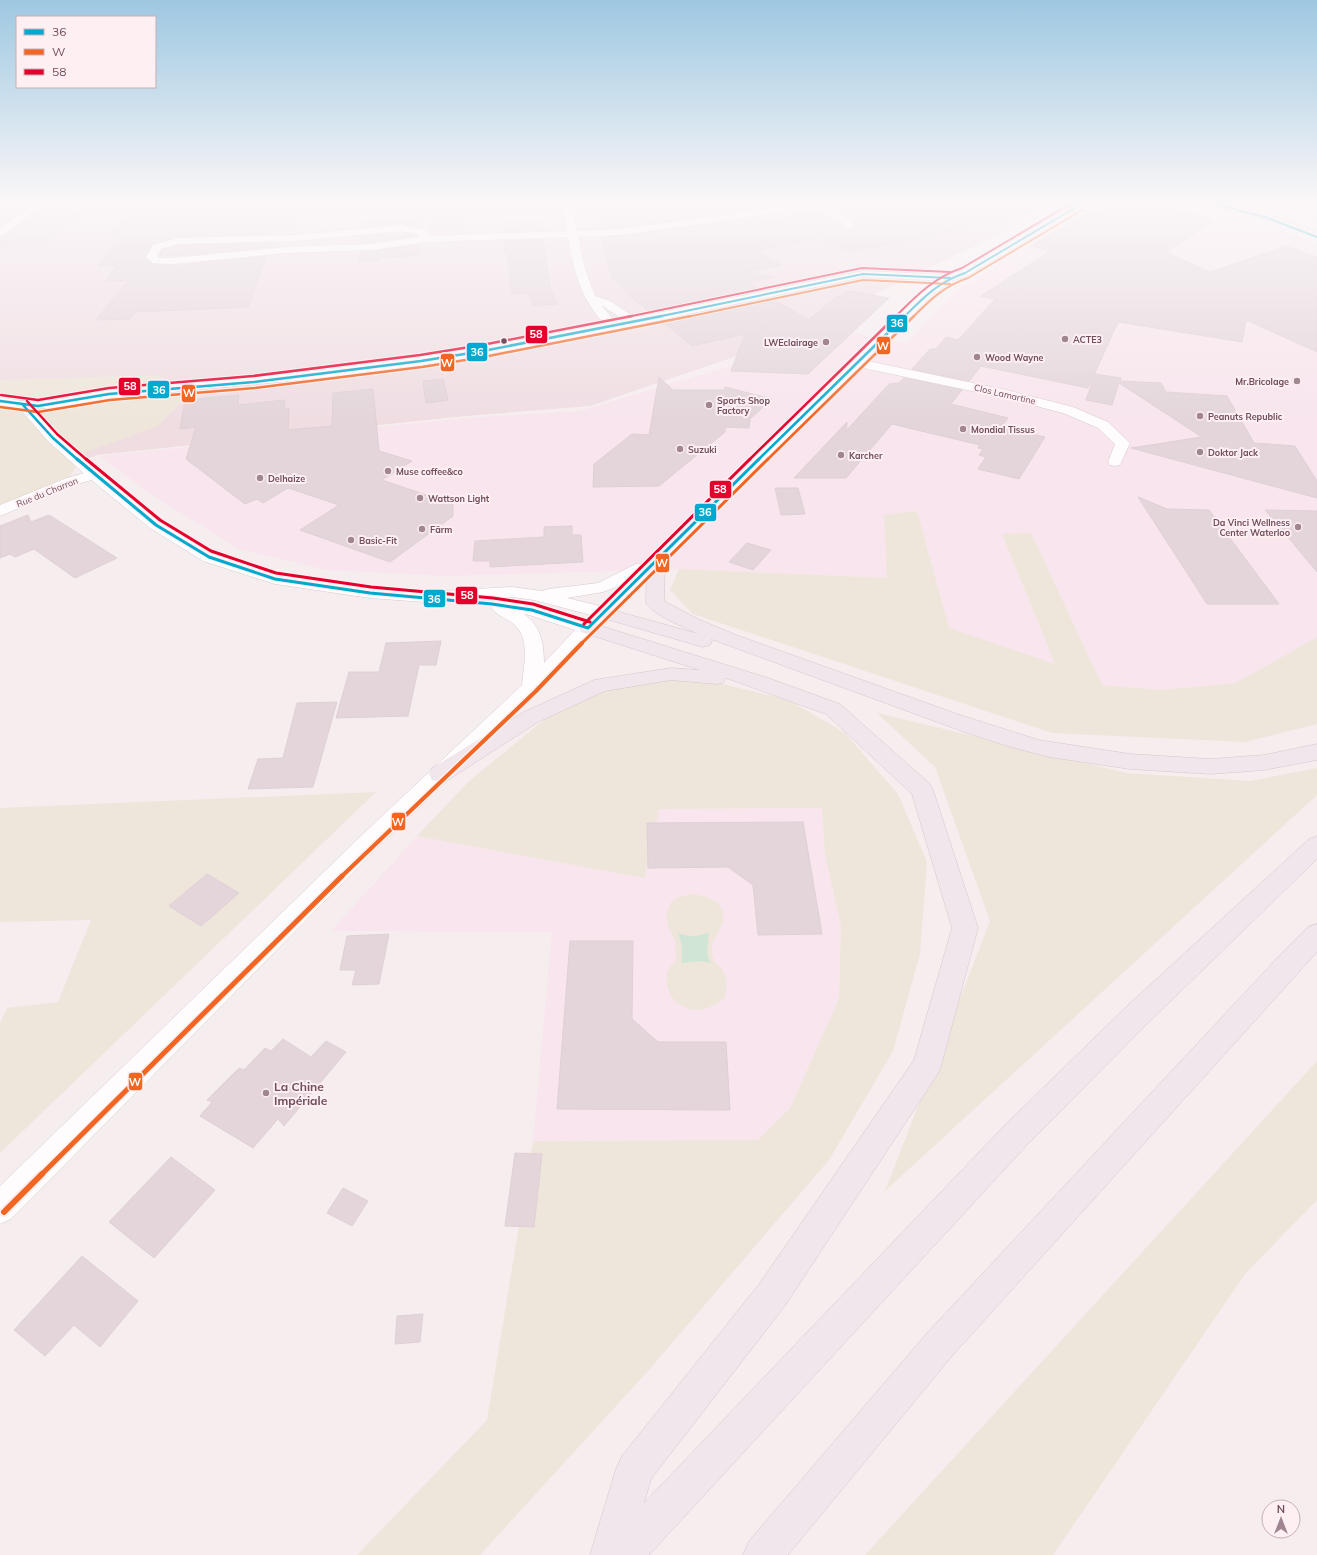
<svg xmlns="http://www.w3.org/2000/svg" width="1317" height="1555" viewBox="0 0 1317 1555" font-family="Mulish,sans-serif">
	<rect width="100%" height="100%" fill="#f6edef"/>
	<path fill="#efdde2" d="M0,204H1048L993,237L772,344L590,406L465,416L97,455L0,491Z"/>
	<path fill="#f8e5ed" d="M1103,204H1193L1243,217L1317,243V637L1236,683L1161,690L1102,685L1031,533L1002,534L1055,665L949,628L917,511L884,515L888,578L679,569L447,576L328,570L239,549L149,493L100,456L468,418L579,411L801,345L823,327L907,343L955,292L1040,238Z
		M1248,204H1317V227Z
		M822,808L825,855L841,926L839,999L790,1108L758,1140L533,1141L552,932L331,931L417,836L644,878L659,809Z"/>
	<path fill="#eee6da" d="M156,375L191,392L158,426L86,452L70,476L0,506V380Z
		M917,511L949,628L1055,664L1002,534L1031,533L1102,685L1161,690L1236,683L1317,637V724L1245,742L1052,733L693,614L670,590L679,569L887,578L884,515Z
		M662,680L714,682L789,700L845,733L898,794L927,862L920,954L893,1051L829,1160L648,1371L480,1555H357L487,1420L533,1141L758,1140L790,1108L839,999L841,926L825,855L822,808L659,809L644,878L417,836L468,782L556,710L605,688Z
		M877,713L1127,773L1250,781L1317,768V795L885,1191L990,921L935,767Z
		M376,792L0,1153V1023L7,1008L58,1002L91,920L0,922V808Z
		M692,894C710,897 730,903 721,926C716,939 709,942 713,958C714,962 718,965 721,968C728,978 726,987 725,998C716,1004 707,1010 696,1010C676,1009 662,990 668,970C669,967 673,964 676,961L675,941L668,926L666,915L671,902L679,897Z
		M1317,1061V1200L1245,1274L1053,1555H865Z"/>
	<path fill="#d0e5d6" d="M709,932L707,953L711,963L701,961L681,963C683,952 682,944 678,933C689,937 697,937 709,932Z"/>
	<path fill="#e3d5da" stroke="#dfd0d5" d="M0,204H32L0,226Z
		M45,204H62L82,214L45,246L0,247V237L4,236Z
		M133,204H297V230L276,231L275,234L177,237L153,244L145,256L152,264L172,266L267,256L248,307L135,312L130,319L96,320L129,280L106,282L116,265L98,266L120,236L111,237Z
		M594,204H674V210L726,204H741L750,210L621,228H599Z
		M874,204H1031L1032,213L911,240L849,252L819,238L755,251L782,265L749,272L775,277L748,283L760,290L652,313L630,296L612,278L608,266L601,237L621,236L761,217L766,220L816,212L841,223L845,229L850,230L855,226L850,217L833,210Z
		M1134,204H1159L1215,220L1166,252L1210,272L1286,246L1317,257V352L1246,320L1242,342L1118,322L1088,388L981,366L969,381L912,369L930,349H936L946,337L958,340L995,299L981,296L1050,251L1031,246L1081,216Z
		M465,209L463,230L429,231L433,210Z
		M421,217V228L402,224L362,227L363,221Z
		M516,221H541L542,230L504,232L503,223Z
		M402,233L417,236L361,243V236Z
		M543,239L550,289L557,304L533,306L529,293L512,294L507,251H504V241Z
		M272,243L270,247L172,256H159L162,250L178,245Z
		M420,245V255L380,258L379,260L359,261L360,252Z
		M848,291L889,298L808,374L731,371L745,334L692,346L662,321L772,298L808,320L838,296L840,297Z
		M1095,374L1121,378L1120,381L1161,383L1166,392L1227,396L1254,443L1295,446L1317,481V498L1131,448L1202,437L1119,383L1112,405L1086,400Z
		M659,377L673,390H724L725,387L772,399L750,419L749,428L725,427V432L659,486L593,487L594,464L632,434L649,435Z
		M904,378L962,390L951,404L1008,418L1001,427L1045,437L1019,479L978,469L986,457L979,455L983,449L978,448L980,445L892,424L846,478H794L847,422L846,431L889,384L899,383Z
		M443,379L448,400L426,403L423,381Z
		M373,389L379,451L412,461L382,480L453,504V516L390,562L300,530L339,505L288,488L263,503L257,499L245,504L186,459L196,427L180,429L185,400L239,395L238,405L285,400L284,409L289,408L288,430L332,426L333,393Z
		M775,488H798L805,514L781,515Z
		M1138,497L1167,509L1209,510L1279,604H1207Z
		M1265,510L1317,511V572L1287,536Z
		M28,515L31,522L49,515L117,558L75,578L34,549L15,557L10,554L0,558V526Z
		M572,526V535H581L583,562L490,567V561H473L475,541L544,537V527Z
		M747,543L771,550L753,570L729,562Z
		M441,641L436,665H419L408,716L336,718L349,672H379L386,643Z
		M337,702L313,787L248,789L258,759L283,758L297,703Z
		M803,822L822,934L758,935L753,885L728,867L648,868L647,823Z
		M207,874L239,893L201,926L169,906Z
		M389,934L379,984L352,985L356,970H340L347,936Z
		M570,941H633L632,1019L658,1042H726L730,1110L557,1109Z
		M283,1039L311,1057L326,1041L346,1052L284,1126L278,1119L253,1148L200,1116L212,1102L207,1100L239,1068L244,1070L265,1048L271,1051Z
		M515,1153L542,1154L534,1227L505,1226Z
		M171,1157L215,1190L154,1258L109,1222Z
		M343,1188L368,1201L352,1226L327,1213Z
		M82,1256L138,1301L100,1347L74,1325L45,1356L14,1330Z
		M423,1314L420,1342L395,1344L397,1316Z"/>
	<g fill="none" stroke-linecap="round" stroke-linejoin="round">
		<defs>
			<path id="minor" d="M34,204H44L3,235L0,236V228Z
				M563,204H572L577,231L621,229L801,204H816L849,218L854,226L849,229L846,228L842,222L810,208L621,235L578,237L585,269L595,296L610,301L642,322L640,325H632L601,305L619,326L617,329C609,331 606,325 600,319C580,296 573,267 568,237L427,242L372,250L287,253L172,264L152,263L146,257L153,245L177,238L295,235L402,225L424,230L430,236L567,231ZM402,231L418,234L420,237L372,244L287,247L172,258H159L157,256L161,249L178,244L295,241Z
				M858,359L1006,390L1073,407L1108,422L1130,443L1120,465L1115,466L1110,465L1108,462L1115,444L1098,428L1063,413L1005,398L854,366L852,363L854,360Z
				M94,470L99,472L102,475L99,478L74,485L0,516V505L64,479Z"/>
			<path id="tertiary" d="M863,271L950,275L955,278L950,281L863,277L613,330L483,355L421,365L312,379L109,398L54,408L23,409L18,408L16,405L18,402L23,401L54,400L109,390L312,371L421,357L483,347L613,322Z"/>
			<path id="secondary" d="M1075,204H1086L969,275L954,280L933,294L611,617L595,632L539,692L379,846L11,1219L0,1224V1186L363,834L522,685C524,664 531,635 511,622C502,616 494,614 490,605L493,601C516,595 561,613 585,621L591,615L534,600L512,597L424,602L370,598L275,584L203,561L150,528L89,478L48,441L19,408L0,405V397L28,402L58,435L99,472L162,522L215,553L278,574L370,588L424,592L512,587L542,591L549,589L598,583L636,564L644,563L925,290L946,276L961,271ZM622,585L600,606L567,598L603,592ZM524,614L529,615L575,630L544,663C544,644 541,626 524,614Z"/>
			<path id="primary" d="M1075,204H1090C1087,208 1079,209 1075,208L1073,206Z
				M1220,204H1233L1317,231V237L1222,206Z"/>
			<path id="motorway" d="M656,557L662,558L665,562L664,601L698,619L736,635L960,715L1039,740L1130,754L1211,759L1264,755L1317,744V760L1264,770L1211,774L1130,769L1049,757L1011,747L967,733L711,639L712,641L710,645L703,647L599,617L596,613L599,609L605,608L699,634C684,627 655,616 646,603L647,562L650,558Z
				M588,622L768,678L840,704L930,784L933,790L978,928L941,1066L937,1075L784,1307L651,1479L644,1503L1005,1125L1126,1007L1309,839L1317,836V859L1146,1025L1027,1145L649,1555H590L616,1469L622,1456L760,1283L914,1060L952,928L912,794L826,714L726,678L723,683L716,684L671,680L605,691L538,722L448,780L440,782L432,780L429,774L432,768L524,712L594,680L671,668L700,670L581,632L579,628L581,624Z
				M1317,924V952L952,1356L788,1555H743L749,1541L928,1332L1280,955L1308,927Z"/>
		</defs>
		<use href="#minor" stroke="#d4cacc" stroke-width="1"/>
		<use href="#tertiary" stroke="#d4cacc" stroke-width="1"/>
		<use href="#secondary" stroke="#d6cacf" stroke-width="1"/>
		<use href="#primary" stroke="#d5c8cd" stroke-width="1"/>
		<use href="#motorway" stroke="#d5c8cd" stroke-width="1"/>
		<use href="#minor" fill="#fefcfd" fill-rule="evenodd"/>
		<use href="#tertiary" fill="#fefcfd" fill-rule="evenodd"/>
		<use href="#secondary" fill="#fefcfd" fill-rule="evenodd"/>
		<use href="#primary" fill="#f1e7e9" fill-rule="evenodd"/>
		<use href="#motorway" fill="#f0e6eb" fill-rule="evenodd"/>
		<defs>
			<path id="bus-1-far2" d="M1213,204L1265,217L1317,237
				M657,317L863,274L950,278
				M904,317C923,298 938,282 965,273L1078,206L1085,204"/>
			<path id="bus-1-far1" d="M0,401L38,406L109,394L254,382L421,361L483,351L662,316
				M23,405L53,438L78,460
				M758,460L905,316"/>
			<path id="bus-1" d="M77,459L156,525L209,557L275,579L370,593L492,604L532,610L588,628
				M588,628L759,459"/>
			<path id="bus-2-far5" d="M687,317L863,280L950,284
				M913,317C930,300 944,286 968,278L1084,209"/>
			<path id="bus-2-far4" d="M0,407L38,412L110,400L255,388L422,367L484,357L691,316
				M767,460L914,316"/>
			<path id="bus-2-far3" d="M581,644L768,459"/>
			<path id="bus-2-far2" d="M341,877L536,691L582,643"/>
			<path id="bus-2-far1" d="M41,1175L342,876"/>
			<path id="bus-2" d="M4,1212L42,1174"/>
			<path id="bus-3-far2" d="M627,317L862,268L950,272
				M895,317C916,296 933,278 962,268L1070,204"/>
			<path id="bus-3-far1" d="M1,395L38,400L109,388L253,376L420,355L482,345L632,316
				M27,401L57,434L87,460
				M749,460L896,316"/>
			<path id="bus-3" d="M86,459L160,520L211,551L276,573L371,587L493,598L533,604L590,622
				M584,624L750,459"/>
		</defs>
		<use href="#bus-1-far2" stroke="#fdeff2" stroke-width="3.5"/>
		<use href="#bus-1-far1" stroke="#fdeff2" stroke-width="4.5"/>
		<use href="#bus-1" stroke="#fdeff2" stroke-width="5.5"/>
		<use href="#bus-2-far5" stroke="#fdeff2" stroke-width="3.5"/>
		<use href="#bus-2-far4" stroke="#fdeff2" stroke-width="4.5"/>
		<use href="#bus-2-far3" stroke="#fdeff2" stroke-width="5.5"/>
		<use href="#bus-2-far2" stroke="#fdeff2" stroke-width="7"/>
		<use href="#bus-2-far1" stroke="#fdeff2" stroke-width="8"/>
		<use href="#bus-2" stroke="#fdeff2" stroke-width="10"/>
		<use href="#bus-3-far2" stroke="#fdeff2" stroke-width="3.5"/>
		<use href="#bus-3-far1" stroke="#fdeff2" stroke-width="4.5"/>
		<use href="#bus-3" stroke="#fdeff2" stroke-width="5.5"/>
		<use href="#bus-1-far2" stroke="#00a9ce" stroke-width="2"/>
		<use href="#bus-1-far1" stroke="#00a9ce" stroke-width="2.5"/>
		<use href="#bus-1" stroke="#00a9ce" stroke-width="3"/>
		<use href="#bus-2-far5" stroke="#f26522" stroke-width="2"/>
		<use href="#bus-2-far4" stroke="#f26522" stroke-width="2.5"/>
		<use href="#bus-2-far3" stroke="#f26522" stroke-width="3"/>
		<use href="#bus-2-far2" stroke="#f26522" stroke-width="4"/>
		<use href="#bus-2-far1" stroke="#f26522" stroke-width="5"/>
		<use href="#bus-2" stroke="#f26522" stroke-width="6"/>
		<use href="#bus-3-far2" stroke="#e4002b" stroke-width="2"/>
		<use href="#bus-3-far1" stroke="#e4002b" stroke-width="2.5"/>
		<use href="#bus-3" stroke="#e4002b" stroke-width="3"/>
	</g>
	<linearGradient id="sky" x2="0" y2="1"><stop stop-color="#9ec8e1"/><stop offset="0.48" stop-color="#fbf7f8"/><stop offset="1" stop-color="#fbf7f8" stop-opacity="0"/></linearGradient>
	<rect width="1317" height="421" fill="url(#sky)"/>
	<g fill="#a08691" stroke="#fdeff2" stroke-width="1.5">
		<circle cx="1065" cy="339" r="4"/>
		<circle cx="826" cy="342" r="4"/>
		<circle cx="977" cy="357" r="4"/>
		<circle cx="1297" cy="381" r="4"/>
		<circle cx="709" cy="405" r="4"/>
		<circle cx="1200" cy="416" r="4"/>
		<circle cx="963" cy="429" r="4"/>
		<circle cx="680" cy="449" r="4"/>
		<circle cx="1200" cy="452" r="4"/>
		<circle cx="841" cy="455" r="4"/>
		<circle cx="388" cy="471" r="4"/>
		<circle cx="260" cy="478" r="4"/>
		<circle cx="420" cy="498" r="4"/>
		<circle cx="1298" cy="527" r="4"/>
		<circle cx="422" cy="529" r="4"/>
		<circle cx="351" cy="540" r="4"/>
		<circle cx="266" cy="1093" r="4"/>
	</g>
	<circle fill="#724f5e" stroke="#fdeff2" stroke-width="1.5" cx="504" cy="341" r="3.5"/>
	<g text-anchor="middle" dominant-baseline="central" stroke-width="4" stroke-linejoin="round" paint-order="stroke">
		<g font-size="9" font-weight="bold" fill="#724f5e" stroke="#fdeff2" text-anchor="start">
			<text x="1073" y="339">ACTE3</text>
			<text x="818" y="342" text-anchor="end">LWEclairage</text>
			<text x="985" y="357">Wood Wayne</text>
			<text x="1289" y="381" text-anchor="end">Mr.Bricolage</text>
			<text x="717" y="400">Sports Shop<tspan x="717" dy="10">Factory</tspan></text>
			<text x="1208" y="416">Peanuts Republic</text>
			<text x="971" y="429">Mondial Tissus</text>
			<text x="688" y="449">Suzuki</text>
			<text x="1208" y="452">Doktor Jack</text>
			<text x="849" y="455">Karcher</text>
			<text x="396" y="471">Muse coffee&amp;co</text>
			<text x="268" y="478">Delhaize</text>
			<text x="428" y="498">Wattson Light</text>
			<text x="1290" y="522" text-anchor="end">Da Vinci Wellness<tspan x="1290" dy="10">Center Waterloo</tspan></text>
			<text x="430" y="529">Färm</text>
			<text x="359" y="540">Basic-Fit</text>
		</g>
		<g font-size="9" fill="#724f5e" stroke="#fdeff2">
			<text transform="translate(1005 394) rotate(13)">Clos Lamartine</text>
			<text transform="translate(47 492) rotate(-22)">Rue du Charron</text>
		</g>
		<g font-size="12" font-weight="bold" fill="#724f5e" stroke="#fdeff2" text-anchor="start">
			<text x="274" y="1086">La Chine<tspan x="274" dy="14">Impériale</tspan></text>
		</g>
	</g>
	<g stroke="#fdeff2" stroke-width="1.5">
		<rect x="886" y="314" width="22" height="19" rx="4" fill="#00a9ce"/>
		<rect x="525" y="325" width="23" height="19" rx="4" fill="#e4002b"/>
		<rect x="876" y="336" width="15" height="19" rx="4" fill="#f26522"/>
		<rect x="466" y="342" width="22" height="20" rx="4" fill="#00a9ce"/>
		<rect x="440" y="353" width="15" height="19" rx="4" fill="#f26522"/>
		<rect x="118" y="377" width="23" height="19" rx="4" fill="#e4002b"/>
		<rect x="147" y="380" width="23" height="19" rx="4" fill="#00a9ce"/>
		<rect x="181" y="384" width="15" height="19" rx="4" fill="#f26522"/>
		<rect x="709" y="480" width="23" height="19" rx="4" fill="#e4002b"/>
		<rect x="694" y="503" width="23" height="19" rx="4" fill="#00a9ce"/>
		<rect x="655" y="553" width="15" height="20" rx="4" fill="#f26522"/>
		<rect x="455" y="586" width="23" height="19" rx="4" fill="#e4002b"/>
		<rect x="423" y="589" width="23" height="19" rx="4" fill="#00a9ce"/>
		<rect x="391" y="812" width="15" height="19" rx="4" fill="#f26522"/>
		<rect x="128" y="1072" width="15" height="19" rx="4" fill="#f26522"/>
	</g>
	<g font-size="11" text-anchor="middle" font-weight="bold" fill="#fff">
		<text x="897" y="327">36</text>
		<text x="536" y="338">58</text>
		<text x="883" y="350">W</text>
		<text x="477" y="356">36</text>
		<text x="447" y="367">W</text>
		<text x="130" y="390">58</text>
		<text x="159" y="394">36</text>
		<text x="189" y="397">W</text>
		<text x="720" y="493">58</text>
		<text x="705" y="516">36</text>
		<text x="662" y="567">W</text>
		<text x="467" y="599">58</text>
		<text x="434" y="603">36</text>
		<text x="398" y="826">W</text>
		<text x="135" y="1086">W</text>
	</g>
	<rect x="16" y="16" width="140" height="72" fill="#fdeff2" stroke="#c5afb7"/>
	<rect x="24" y="29" width="20" height="6" fill="#00a9ce" stroke="#c5afb7"/>
	<text x="52" y="36" font-size="12" fill="#724f5e">36</text>
	<rect x="24" y="49" width="20" height="6" fill="#f26522" stroke="#c5afb7"/>
	<text x="52" y="56" font-size="12" fill="#724f5e">W</text>
	<rect x="24" y="69" width="20" height="6" fill="#e4002b" stroke="#c5afb7"/>
	<text x="52" y="76" font-size="12" fill="#724f5e">58</text>
	<g transform="translate(1281 1519)"><circle r="19" fill="#fdeff2" stroke="#c5afb7"/>
	<path d="M0-3L7 15L0 10L-7 15Z" fill="#a08691"/>
	<text y="-6" font-size="11" font-weight="bold" text-anchor="middle" fill="#724f5e">N</text>
	</g>
</svg>
